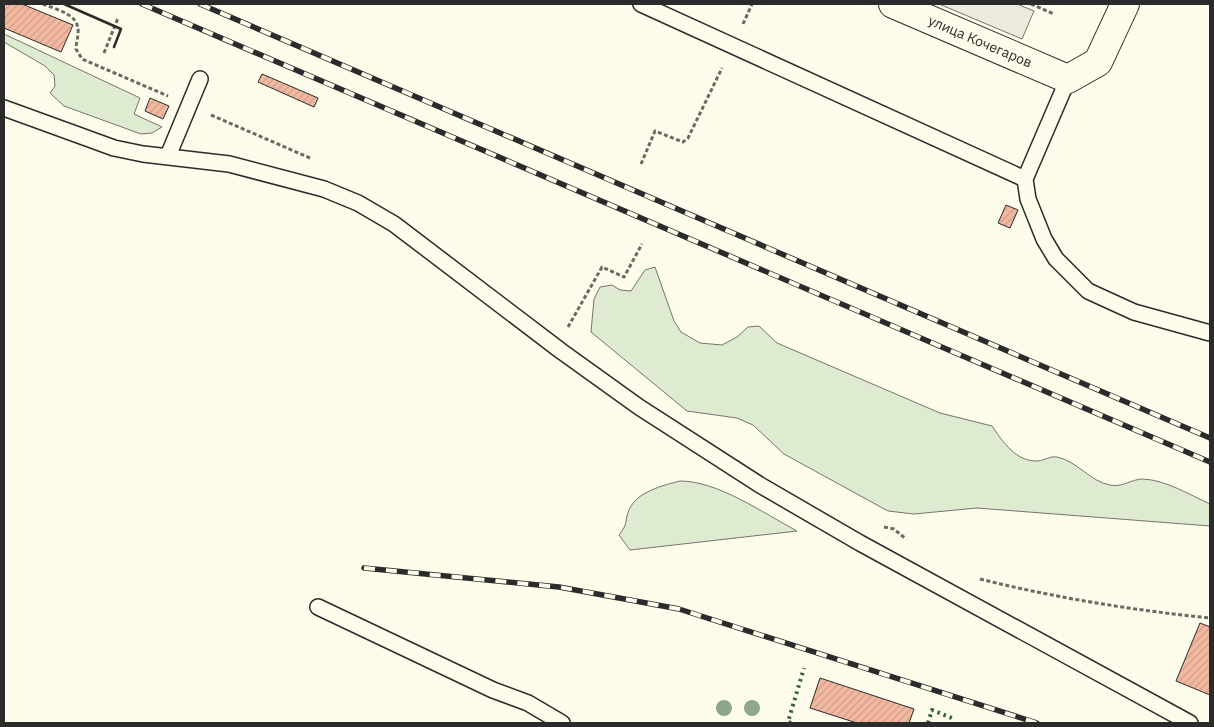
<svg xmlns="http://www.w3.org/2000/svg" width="1214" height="727" viewBox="0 0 1214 727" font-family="'IBM Plex Sans',sans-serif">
	<defs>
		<pattern id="building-hatch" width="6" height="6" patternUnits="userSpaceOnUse" patternTransform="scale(1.25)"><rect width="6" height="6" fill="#f2b8a0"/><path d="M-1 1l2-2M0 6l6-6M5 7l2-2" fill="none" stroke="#d09e8a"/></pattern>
	</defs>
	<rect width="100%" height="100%" fill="#fdfbea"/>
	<path fill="#deebd1" stroke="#74746e" d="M4,34L140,98L134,114L162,127L152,133L141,134L64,106L50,93L55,86L54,75L45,66L4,42Z
		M655,267L674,321L681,332L700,343L722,345L737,337L748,327L759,326L777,343L940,413L992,426C1003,442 1016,462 1038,461C1045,460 1050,456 1057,457C1077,461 1091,482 1110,485C1122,488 1131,479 1143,479C1166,480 1190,495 1210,504V526L977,508L914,514L888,511L784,454L753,425L737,418L687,411L591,332L594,299L600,287L612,285L620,290L631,291L645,270Z
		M680,481C718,481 763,513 797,531L630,550L619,535C629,522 624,522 629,510C636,492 664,485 680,481Z"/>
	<path fill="#eceadb" stroke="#74746e" d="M939,4H1017L1034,11L1022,39Z"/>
	<path fill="url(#building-hatch)" stroke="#2b2b2b" d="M4,4H22L73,25L61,52L4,28Z
		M262,74L318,98L314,107L258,82Z
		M150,98L169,106L163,119L145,111Z
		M1006,205L1018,210L1010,228L998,223Z
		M1200,623L1210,627V695L1176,681Z
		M820,678L914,709L909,723H857L810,708Z"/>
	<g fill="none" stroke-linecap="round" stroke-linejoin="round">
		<defs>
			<path id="service" d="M641,4L1025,179
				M1068,79L1025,179L1028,199L1044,239L1056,259L1088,291L1134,312L1210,333
				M4,108L114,148L143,154L229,164L324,189L358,203L394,224L561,351L639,407L760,485L860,543L1190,723
				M168,156L200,79
				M318,607L493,690L528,703L562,723"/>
			<g id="minor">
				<path id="s1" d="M893,4L1068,79L1098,62L1125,4"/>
			</g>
		</defs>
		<use href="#service" stroke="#2b2b2b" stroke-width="18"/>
		<use href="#minor" stroke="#2b2b2b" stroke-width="30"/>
		<path stroke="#6a6964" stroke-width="3" stroke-dasharray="4 2.5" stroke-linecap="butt" d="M43,4C57,10 80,14 78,33C78,38 76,43 76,49L82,59L168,96
			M1031,4L1054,14
			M743,24L752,4
			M104,53L118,18
			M211,115L310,158
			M641,164L655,131L683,142L688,138L722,68
			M568,327L602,267L624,277L642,244
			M884,527L894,529L906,539
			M980,579C1056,598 1132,610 1210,618"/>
		<use href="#service" stroke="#fdfbea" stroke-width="15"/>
		<use href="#minor" stroke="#fdfbea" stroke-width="28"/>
		<defs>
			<path id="rail" d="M142,4L1210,462
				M200,4L1210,438
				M364,568L559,587L679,609L1037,723"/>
		</defs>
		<use href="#rail" stroke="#2b2b2b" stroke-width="5.5"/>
		<use href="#rail" stroke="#fdfbea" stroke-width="4" stroke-dasharray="11" stroke-linecap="butt"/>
		<path stroke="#34623c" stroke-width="4" stroke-dasharray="2.5 4" stroke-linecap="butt" d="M791,723L788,722L804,668
			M928,723L932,710L952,718"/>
		<path stroke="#2b2b2b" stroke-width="1" stroke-dasharray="6 2.5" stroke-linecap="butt" d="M1050,4H1053"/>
		<path stroke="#2b2b2b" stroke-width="2.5" d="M64,4L121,29L114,47"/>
	</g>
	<g fill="#8ea78a">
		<circle cx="724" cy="708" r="8"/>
		<circle cx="752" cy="708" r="8"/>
	</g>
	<g text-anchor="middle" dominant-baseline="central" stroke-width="4" stroke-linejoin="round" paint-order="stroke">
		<g font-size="14" fill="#2b2b2b" stroke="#fdfbea">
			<text stroke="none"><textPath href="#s1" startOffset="95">улица Кочегаров</textPath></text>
		</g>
	</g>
	<rect width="1214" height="727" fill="none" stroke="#2b2b2b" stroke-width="10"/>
</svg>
